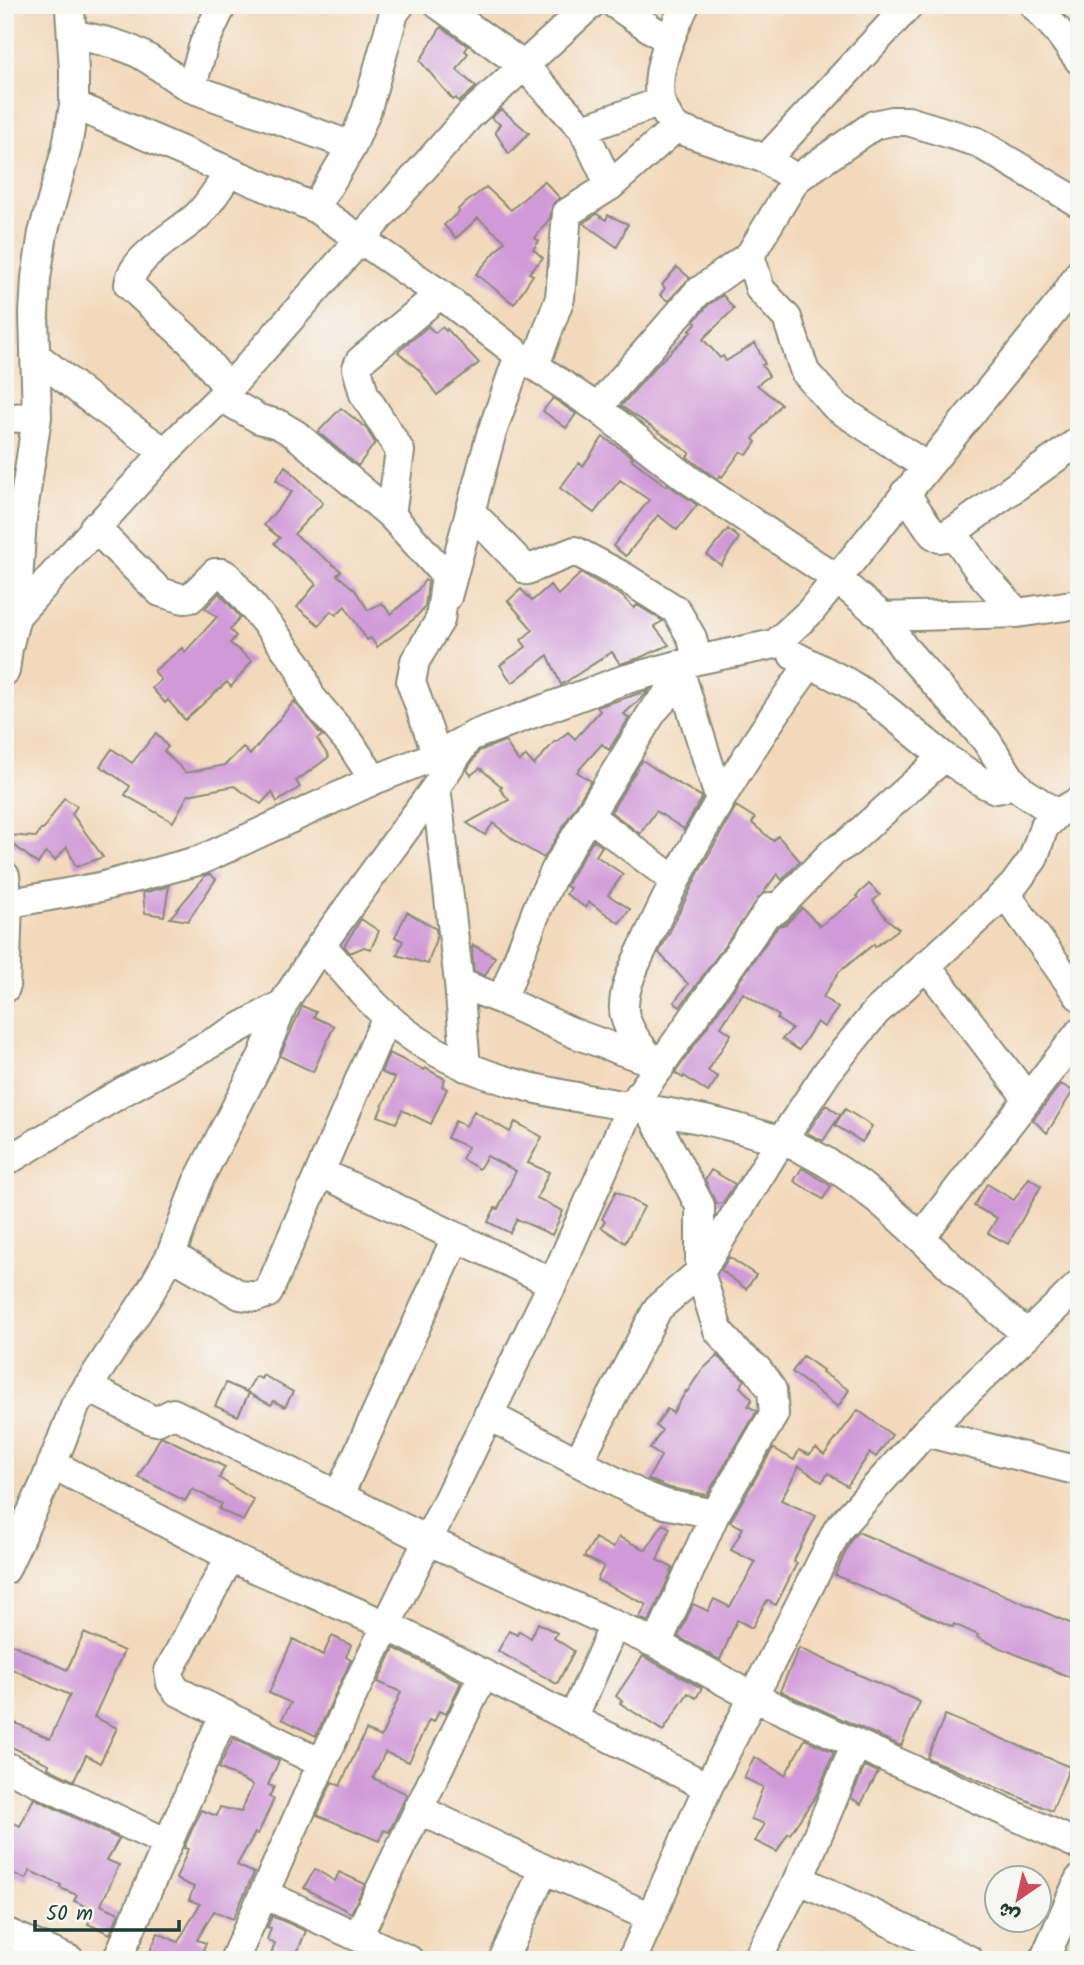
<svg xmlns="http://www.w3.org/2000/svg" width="1084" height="1965" viewBox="0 0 1084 1965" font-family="Kalam,'Playpen Sans Arabic',sans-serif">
	<rect width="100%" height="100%" fill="#f6f6f2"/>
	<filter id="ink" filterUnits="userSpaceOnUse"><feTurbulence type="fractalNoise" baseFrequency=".0143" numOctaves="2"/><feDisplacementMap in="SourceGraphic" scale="14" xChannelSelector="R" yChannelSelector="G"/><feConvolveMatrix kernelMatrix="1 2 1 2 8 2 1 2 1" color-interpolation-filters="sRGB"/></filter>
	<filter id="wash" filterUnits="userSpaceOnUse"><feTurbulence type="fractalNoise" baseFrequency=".00686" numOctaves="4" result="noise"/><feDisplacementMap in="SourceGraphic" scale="28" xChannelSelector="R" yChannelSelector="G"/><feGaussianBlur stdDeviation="1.57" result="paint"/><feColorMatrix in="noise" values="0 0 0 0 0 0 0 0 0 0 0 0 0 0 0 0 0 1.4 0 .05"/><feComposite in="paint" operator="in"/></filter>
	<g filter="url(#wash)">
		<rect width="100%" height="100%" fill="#f3d9bb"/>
		<g id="blocks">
			<path fill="#d099d8" d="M441,27L468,46L465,51L468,53L457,70L476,87L459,102L456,98L453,100L420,61Z
				M501,109L529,133L509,154L495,132L500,124L491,118Z
				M544,181L560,198L553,204L550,218L535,238L539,241L533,249L543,258L529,273L533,275L514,304L476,274L505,241L478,218L456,238L444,225L459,212L458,209L486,187L511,210Z
				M597,214L606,220L608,215L628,224L617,247L583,223Z
				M677,267L690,278L668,301L660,295L665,288L662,285Z
				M723,295L734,309L703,339L720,358L723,356L726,361L755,343L765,364L762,365L769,376L757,385L781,404L753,439L756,442L747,455L741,451L722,477L720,475L717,479L687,457L690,453L621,406L657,365L691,332L689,331L696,323L694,321L708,305Z
				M428,326L435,333L442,327L446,331L447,329L479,363L437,395L419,370L398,352Z
				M553,398L576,414L566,428L543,411Z
				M341,408L366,428L375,443L358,466L318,432Z
				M603,437L633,457L631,459L666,486L667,484L697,505L677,530L658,515L626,556L613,546L649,500L620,480L594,513L560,488L579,463L583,466Z
				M285,466L323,503L294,534L341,571L337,575L355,590L368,610L382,603L391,614L417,591L425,580L428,582L425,607L414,619L377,647L371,638L367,640L345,606L336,615L331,611L319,625L297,607L316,584L274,543L280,538L264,525L292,492L276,480Z
				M728,529L739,538L721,565L707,555Z
				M581,573L622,596L634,608L637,605L663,621L654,626L669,645L639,658L620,664L612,652L561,685L548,655L512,683L500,665L526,647L521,640L533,630L508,601L521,589L532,601L550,585L558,595Z
				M219,593L240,617L230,630L236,636L230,643L252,661L231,687L227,682L185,720L168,700L165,703L152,688L161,680L154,671L182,648L185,652L217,617L205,608Z
				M650,690L624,714L629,718L609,750L602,744L577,772L591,781L544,858L518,843L493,823L485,835L467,823L509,800L500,789L502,787L480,768L471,775L467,770L479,751L505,741L519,762L526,756L534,765L555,741L556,742L568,732L575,739L600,711L597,707Z
				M294,701L322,736L317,739L329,757L296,781L300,787L277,802L272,792L261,804L234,786L188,795L173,822L125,795L130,786L100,766L112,749L132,763L156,733L168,747L164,751L186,773L225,765L243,747L250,755Z
				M642,760L672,780L701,796L702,798L683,831L684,829L656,811L640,834L611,812Z
				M64,798L77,806L72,814L103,857L76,867L67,847L55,860L46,852L38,864L5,838V835L36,837L41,829L43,830Z
				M736,806L755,818L752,823L773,841L778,836L800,861L782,880L777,874L680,1007L674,1002L688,984L659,953L699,872Z
				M593,840L602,846L596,856L623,874L608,895L630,909L619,923L589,902L586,908L566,894L570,888L566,886L571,877Z
				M209,874L216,879L188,921L170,918L205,876Z
				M869,884L880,895L873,901L886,918L899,929L875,947L874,944L839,972L823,997L838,1008L824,1027L817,1022L799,1050L782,1039L792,1029L777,1019L779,1016L743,993L721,1027L731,1034L708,1071L718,1077L708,1092L684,1076L683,1078L675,1073L778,926L786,924L802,908L820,926L858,898L856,896Z
				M169,886L164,916L145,913L143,893Z
				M407,912L436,929L437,935L428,964L397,955L403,941L395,937Z
				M361,919L379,931L371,949L364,947L350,953L344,946Z
				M473,945L495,957L485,976L474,971L472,948Z
				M302,1006L316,1012L314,1017L334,1026L313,1072L280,1056Z
				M389,1053L424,1070L425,1068L445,1079L442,1086L447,1089L431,1124L402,1110L396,1123L378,1116L395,1078L381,1072Z
				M1061,1084L1073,1091L1047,1133L1033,1120Z
				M826,1105L840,1115L823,1141L807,1133Z
				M845,1109L872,1126L862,1142L835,1125Z
				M474,1111L510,1132L515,1122L542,1137L528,1163L549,1172L537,1198L563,1211L552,1235L517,1219L510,1233L488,1222L495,1208L498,1209L516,1171L487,1156L479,1169L462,1159L468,1147L447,1138L455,1121L466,1126Z
				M802,1168L831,1186L823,1199L794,1181Z
				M711,1170L735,1184L723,1203L716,1204L705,1180Z
				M1029,1178L1041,1186L1008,1244L988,1233L997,1218L974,1206L987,1184L1014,1200Z
				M616,1191L644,1207L625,1243L601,1227L605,1221L602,1219Z
				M729,1257L756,1275L746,1289L721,1270Z
				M717,1356L745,1380L740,1387L752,1399L748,1406L757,1411L707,1495L670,1488L648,1479L661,1456L650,1449L662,1430L656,1426L667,1409L673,1413L686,1391L687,1392L701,1371Z
				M803,1356L823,1370L822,1372L849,1390L838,1407L792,1372Z
				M263,1375L293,1392L285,1407L274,1401L271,1405L246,1392L256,1376L261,1379Z
				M226,1383L249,1393L238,1416L215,1406Z
				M858,1410L892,1435L876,1457L870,1453L847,1486L828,1473L822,1482L799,1466L781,1500L816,1516L795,1558L794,1562L797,1563L776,1605L767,1600L752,1628L737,1620L720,1660L678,1637L693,1604L708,1611L714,1599L730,1607L752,1569L755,1562L731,1550L743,1528L730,1522L773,1448L794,1460L799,1450L809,1455L816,1448L824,1455Z
				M161,1436L225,1467L219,1478L254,1500L243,1521L219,1509L222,1504L192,1489L185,1501L138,1477Z
				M663,1524L670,1528L657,1560L673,1568L649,1622L639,1618L647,1605L597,1580L604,1566L584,1557L595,1538L613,1548L619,1537L646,1550Z
				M858,1532L1079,1627V1681L980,1639L977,1637L978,1635L954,1624L953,1627L835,1575L852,1538Z
				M538,1623L557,1633L554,1638L574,1651L557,1684L498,1651L509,1631L517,1635L519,1631L531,1638Z
				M84,1633L124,1651L94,1717L117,1728L100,1763L86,1755L74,1781L48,1768L49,1764L5,1744V1718L50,1739L70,1695L5,1666V1653L10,1643L67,1670Z
				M332,1636L351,1645L346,1657L351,1660L316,1736L282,1719L291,1703L269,1693L293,1639L323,1655Z
				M394,1648L461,1682L446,1714L439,1711L434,1722L429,1720L409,1762L385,1752L373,1778L407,1794L389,1832L384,1830L379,1841L317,1815L332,1782L340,1786L366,1730L381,1737L401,1692L378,1682Z
				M799,1648L920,1702L901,1746L780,1691Z
				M643,1656L702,1688L696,1698L688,1693L663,1731L620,1703L622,1701L616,1696Z
				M945,1715L1070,1767L1052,1811L927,1758Z
				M233,1738L279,1761L268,1785L274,1787L269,1797L274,1799L258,1834L255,1833L237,1865L254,1873L233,1919L214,1911L197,1940L206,1943L199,1960H146L158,1933L178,1942L200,1904L189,1900L194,1887L176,1879L188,1849L184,1848L185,1845L201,1810L217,1816L220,1807L241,1812L253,1785L219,1768Z
				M805,1739L834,1752L817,1794L790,1834L788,1833L777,1852L755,1841L765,1824L751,1819L763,1787L744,1778L754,1757L785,1775Z
				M865,1766L878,1772L861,1804L851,1798Z
				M34,1798L119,1839L107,1860L119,1865L101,1905L119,1913L110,1934L88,1924L95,1910L74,1901L77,1895L60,1888L61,1885L30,1871L26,1879L5,1870V1819L20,1826Z
				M315,1869L335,1881L339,1872L365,1884L351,1913L304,1888Z
				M272,1916L306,1931L294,1960H269L275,1943L267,1940L271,1928L267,1927Z"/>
		</g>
	</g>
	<g filter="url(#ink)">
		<use href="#blocks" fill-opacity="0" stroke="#898b78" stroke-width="2"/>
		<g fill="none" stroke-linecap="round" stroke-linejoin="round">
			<defs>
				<path id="minor" d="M439,5L524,66L583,129L610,186
					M616,5L669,41
					M685,5C672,33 655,67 660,99C662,109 670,120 675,128L766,159L796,179L874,125L892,121H908L977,142L1079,203
					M1034,5L1057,30L1079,60
					M72,34C97,40 122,43 145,57C161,66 174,79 191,88L352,146
					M191,88L204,44L222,5
					M74,105L315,208L440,294L519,355L597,408L688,479L837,579L883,617L1017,613L1079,604
					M583,129L661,102
					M766,159L909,5
					M315,208L352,146L367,109L394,13L400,5
					M750,255L760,289L787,318L805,372L835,406L927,467
					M35,355L98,405L165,452
					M535,365L560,298L567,213L610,186L675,128
					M228,388L192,343L129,285C131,258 177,234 196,217C209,205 219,187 229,173
					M221,397L259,419L278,424L295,434L391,515L446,576L440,620L415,661L411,682L437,755
					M597,408L697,293L750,255L796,179
					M5,418L37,417
					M905,493L933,534L940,538L946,537L1079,441
					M470,511L527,570L575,551L624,577L676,610L692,638L697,660
					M391,515L400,451L364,394L357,368L360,361L440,294
					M94,527L160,592L184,599L191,598L215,573H222L227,576L271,629L299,667L310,696L350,743L374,780
					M952,531L980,572L1017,613
					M447,597L491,435L519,355
					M16,616L165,452L221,397L470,115L590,5
					M883,617L903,647L986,740L1011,779L1021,790L1057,814
					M793,655L848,683L873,699L944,757L985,784L996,789L1002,788L1011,779
					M678,666L720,800
					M5,671L8,648L16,616L22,518L37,417L34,314L36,278L43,233L67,147L74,105V70L70,9L73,5
					M436,787L459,983L466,1067
					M589,816L674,880
					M5,876L8,903L5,988
					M1005,893L1079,996
					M5,904L100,887L201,860L374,780L437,755L474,735L623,680L697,660L775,644L810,612L1061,302L1079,274
					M321,945C350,977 378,1014 414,1038C512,1105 638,1098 748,1131C768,1137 789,1142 808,1152C868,1183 914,1232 963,1278C983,1298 1005,1316 1027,1334
					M926,965L1028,1099
					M459,983L502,1000L538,907L556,869L653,711L681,680
					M502,1000L576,1034L653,1062
					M659,1069C646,1052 622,1028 624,1005C625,981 639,957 649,935C693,839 747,751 809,665
					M650,1110L700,1206V1272L718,1330L735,1351L757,1369L772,1390L774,1414L715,1514L657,1644
					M5,1162L124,1091L283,1004
					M320,1172L553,1283
					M921,1237L1079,1033
					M171,1255L240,1295L257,1297L268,1293L387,1016
					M87,1387L152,1420L157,1421L173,1413L427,1540L657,1644L753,1697L1079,1845
					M488,1415L637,1493L665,1504L715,1514
					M925,1432L1079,1471
					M578,1462L658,1308L700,1272L781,1141L828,1071L876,1012L1013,886L1033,859L1044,827L1057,814L1079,801
					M52,1464L241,1562L386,1625L708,1787
					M339,1495L456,1238
					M230,1557L169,1671L171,1683L177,1691L321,1763
					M5,1570L44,1485L75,1406L149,1294L171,1255L197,1183L263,1055L283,1004L321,945L436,787L466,741
					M573,1719L614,1625
					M856,1744L799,1879L969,1960
					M5,1766L167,1843
					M418,1809L544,1869L650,1917
					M264,1894L409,1960
					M5,1932L70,1960
					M358,1936L483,1675
					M117,1960L224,1714
					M234,1960L354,1692L553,1283L631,1107L771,907L776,910L833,852L849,842L944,757
					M503,1960L544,1869
					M632,1960L708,1787L838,1529L925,1432L1079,1285
					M757,1960L799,1879
					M1044,1960L1079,1880"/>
			</defs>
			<use href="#minor" stroke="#898b78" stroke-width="32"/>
			<use href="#minor" stroke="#fff" stroke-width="28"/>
		</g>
	</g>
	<rect width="1084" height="1965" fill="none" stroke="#f6f6f2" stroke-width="28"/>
	<g transform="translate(1018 1899) rotate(214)"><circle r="33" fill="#f6f6f2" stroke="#a0aca6" stroke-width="2"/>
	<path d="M0-5L12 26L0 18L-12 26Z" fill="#d1495b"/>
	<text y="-10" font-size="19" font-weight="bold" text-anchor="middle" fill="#1f3d34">ش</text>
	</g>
	<path d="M35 1920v10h144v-10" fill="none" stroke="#1f3d34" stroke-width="3.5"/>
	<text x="46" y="1920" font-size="21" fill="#1f3d34" stroke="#f6f6f2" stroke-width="5" paint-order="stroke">50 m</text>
</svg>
